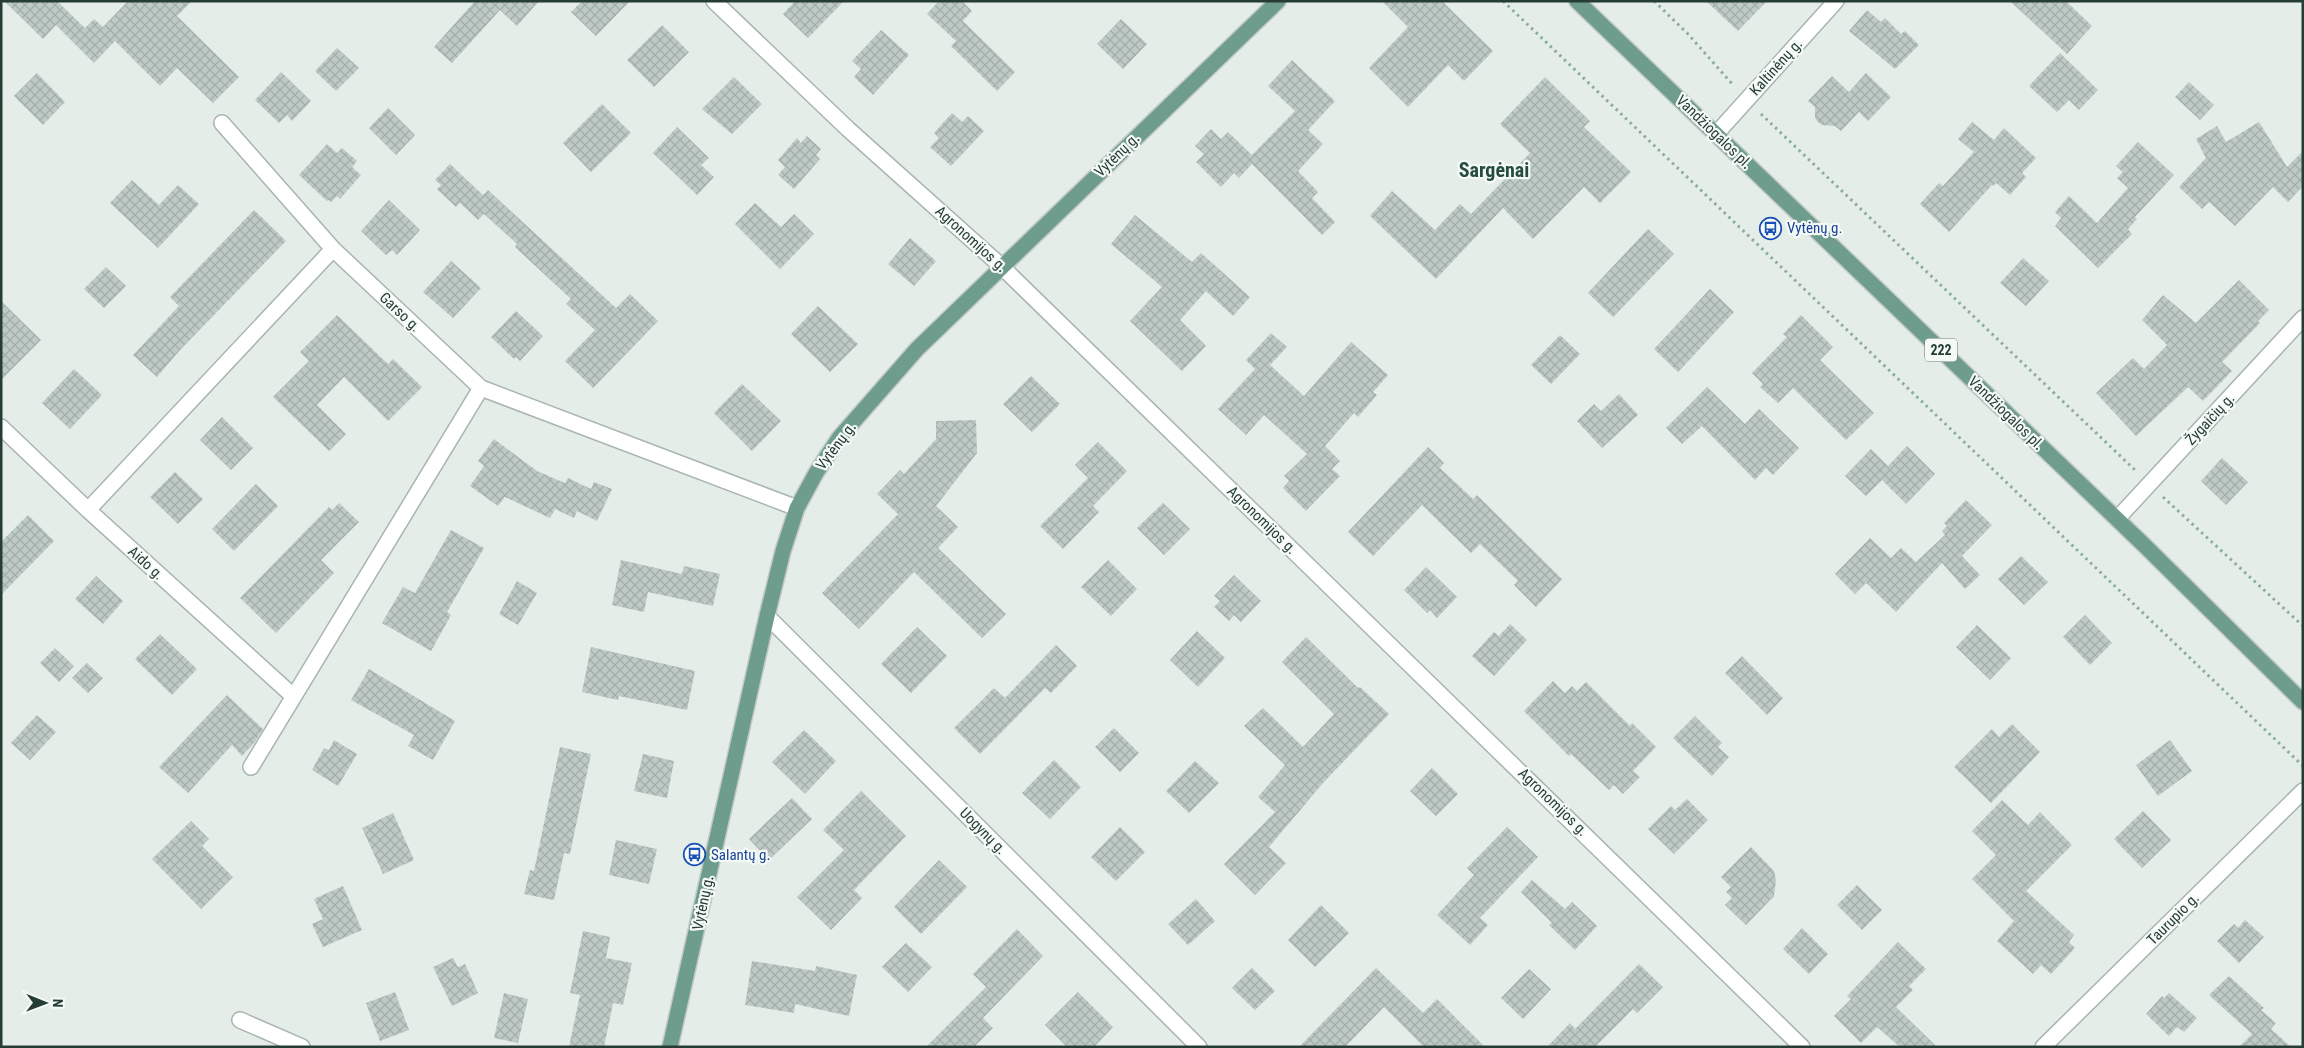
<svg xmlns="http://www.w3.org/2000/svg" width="2304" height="1048" viewBox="0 0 2304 1048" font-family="'Roboto Condensed',sans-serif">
	<defs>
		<pattern id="building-cross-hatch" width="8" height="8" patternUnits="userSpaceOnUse" patternTransform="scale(1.25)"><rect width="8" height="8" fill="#becac5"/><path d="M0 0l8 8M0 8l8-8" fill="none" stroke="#a3aeaa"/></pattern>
	</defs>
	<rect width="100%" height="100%" fill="#e5ede9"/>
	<path fill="url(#building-cross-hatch)" d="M4,1H57L85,28L94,19L103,27L128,1H192L177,16L239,77L213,103L177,68L160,86L115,41L94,63L56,25L43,39Z
		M475,1H539L517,26L500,10L452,63L434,47Z
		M582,1H630L596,36L571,12Z
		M795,1H844L808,38L783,14Z
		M939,1H962L972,11L963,21L1015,72L997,91L951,46L956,41L927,14Z
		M1382,1H1442L1493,51L1464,81L1448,65L1408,107L1369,68L1408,27Z
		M1706,1H1767L1738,31Z
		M2010,1H2066L2092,26L2067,54Z
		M1867,10L1881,22L1885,18L1901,34L1905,31L1919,45L1895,69L1849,31Z
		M1121,19L1147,44L1123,69L1097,44Z
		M662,25L689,52L654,87L627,60Z
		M881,30L909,55L873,95L854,77L861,69L852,61Z
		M337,48L359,68L336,91L315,71Z
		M2060,53L2098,90L2079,110L2069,100L2057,112L2029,86Z
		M1292,60L1335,101L1308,130L1323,144L1298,171L1318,192L1312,198L1335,222L1322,235L1252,164L1239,178L1234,173L1221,187L1196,162L1204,154L1195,146L1211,129L1221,139L1228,132L1252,155L1295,111L1268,86Z
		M281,72L311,101L292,121L287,115L279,123L255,100Z
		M37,73L65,102L43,125L14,96Z
		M1866,73L1891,97L1868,121L1859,112L1841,131L1835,126L1822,125L1818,122L1815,118V107L1808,101L1832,76L1849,92Z
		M734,77L762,104L732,134L702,109Z
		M1545,77L1590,121L1584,127L1631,172L1600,203L1584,187L1533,239L1503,208L1436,279L1370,216L1392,191L1435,230L1460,204L1471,214L1530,153L1500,124Z
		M2189,82L2214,105L2200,120L2175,97Z
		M602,104L631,133L591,172L563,143Z
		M388,108L415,135L396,155L369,128Z
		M952,113L962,122L968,116L984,131L951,166L930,147L939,138L934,133Z
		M1972,122L1994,140L2004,128L2036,158L2022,173L2026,177L2010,195L1996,183L1993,186L1992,185L1949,232L1920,204L1939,183L1943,186L1974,152L1958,139Z
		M2259,122L2287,167L2303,151V186L2288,202L2273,187L2235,226L2209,202L2202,209L2179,187L2206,158L2196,139L2217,126L2226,142Z
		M677,127L709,158L701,165L714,177L697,195L653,153Z
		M807,136L821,149L816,155L820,159L794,189L778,175L785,167L778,160L797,138L801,143Z
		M2138,142L2174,175L2135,217L2137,219L2128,229L2132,234L2098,268L2055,226L2061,218L2055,212L2069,196L2097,223L2128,188L2117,178L2123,172L2116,166Z
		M327,144L337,153L342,148L357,161L352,167L361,175L340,199L337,196L331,202L329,200L327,201L299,175Z
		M450,164L483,195L488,190L616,308L630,294L658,321L593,388L565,361L595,330L566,304L571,299L515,247L517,244L484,214L478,220L460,203L456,207L437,189L441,185L435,180Z
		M132,180L159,205L178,185L199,204L158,248L110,203Z
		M389,200L420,230L397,255L392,250L386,255L361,231Z
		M755,203L781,227L794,214L814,234L780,269L735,224Z
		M254,210L286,241L180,350L157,377L133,355L179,306L170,297Z
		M1135,215L1192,262L1201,253L1250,297L1233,316L1206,291L1180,320L1206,346L1182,371L1130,321L1162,287L1111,244Z
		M1648,229L1674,254L1613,317L1588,293Z
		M910,238L936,261L914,286L888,264Z
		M2023,258L2049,281L2026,306L2000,283Z
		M451,261L481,288L453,318L423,292Z
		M106,267L126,286L104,308L84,289Z
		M2239,280L2269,310L2258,321L2260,323L2222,362L2232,371L2203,401L2188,387L2136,436L2096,393L2133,358L2144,369L2167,345L2142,320L2163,295L2196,323Z
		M1710,289L1734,312L1678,372L1654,349Z
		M1,301L41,340L1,380Z
		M818,306L858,344L830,372L791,334Z
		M516,311L543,336L520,361L516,357L514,359L491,337Z
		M337,315L388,364L393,359L422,387L388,421L344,377L317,405L346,434L329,451L273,397L309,361L300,352Z
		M1801,315L1833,347L1820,360L1874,413L1846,440L1793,388L1778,403L1760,387L1763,384L1752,373L1787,337L1783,334Z
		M1271,333L1287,347L1270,365L1304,396L1351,342L1388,375L1373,392L1377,395L1358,417L1354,413L1325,446L1340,461L1332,469L1340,476L1306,511L1283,488L1289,481L1284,476L1307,454L1264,415L1246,435L1218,409L1255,369L1246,360Z
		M1560,335L1580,354L1551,384L1531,365Z
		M74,369L102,395L70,429L42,403Z
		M1031,376L1060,404L1032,432L1003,404Z
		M742,384L781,421L752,451L714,413Z
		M1707,387L1745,424L1759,409L1799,448L1773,475L1766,468L1755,480L1702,426L1682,444L1666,428Z
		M1619,394L1638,415L1602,448L1577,421L1594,404L1601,411Z
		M222,417L253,448L231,470L200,440Z
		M976,420L977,453L936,506L958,527L938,548L1006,614L982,638L914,572L859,629L822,593L898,514L877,494L900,470L904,474L936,439V421Z
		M494,439L537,471L565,483L568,478L591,489L594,482L612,489L597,521L577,511L574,518L555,509L550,518L505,497L498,506L470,486L484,466L478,461Z
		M1098,442L1127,471L1093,506L1099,512L1063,549L1040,526L1088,478L1075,465Z
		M1907,446L1935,474L1906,504L1882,480L1866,496L1845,476L1871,449L1888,466Z
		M1428,447L1444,463L1440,468L1473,499L1477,495L1562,579L1536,607L1514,585L1518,581L1480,544L1471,553L1422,505L1373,556L1348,532Z
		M2222,458L2248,482L2226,505L2201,481Z
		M175,472L203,499L178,524L150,497Z
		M256,484L278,506L234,551L212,529Z
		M1966,500L1992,525L1962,556L1980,575L1965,589L1942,563L1896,612L1866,583L1855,594L1835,574L1870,538L1891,558L1901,548L1916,562L1945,535L1942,531L1947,526L1944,523Z
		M339,503L359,522L321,560L334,573L276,633L240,598L329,507L332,510Z
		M1163,503L1190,529L1164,555L1137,528Z
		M28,515L54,541L1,595V542Z
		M451,530L484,548L447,612L451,615L431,651L382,623L403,587L415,593Z
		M2021,556L2048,582L2024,605L1998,579Z
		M621,560L682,574L684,566L720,574L713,606L648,592L644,612L612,605Z
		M1108,560L1137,589L1111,616L1081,587Z
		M1426,567L1457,597L1437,618L1430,610L1427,613L1404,590Z
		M1234,575L1261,601L1241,622L1234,615L1229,621L1214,607L1220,601L1214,596Z
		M96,576L123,601L103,624L75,599Z
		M517,581L537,593L518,625L499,614Z
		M2085,615L2112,643L2090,665L2063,637Z
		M1510,624L1527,640L1494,676L1472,656L1494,632L1499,636Z
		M1977,625L2011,658L1990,680L1956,647Z
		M917,627L947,656L911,693L881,664Z
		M1197,631L1225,658L1198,687L1170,660Z
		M160,634L197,669L172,695L135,659Z
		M1306,637L1358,688L1360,687L1389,714L1323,783L1269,847L1286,863L1255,895L1224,864L1275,812L1258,797L1285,765L1244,726L1263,708L1303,747L1334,714L1282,662Z
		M1056,645L1077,666L1051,693L1045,688L980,754L954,728L994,688L1005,698Z
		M591,647L695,671L687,710L619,696L618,700L582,692Z
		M55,648L74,666L59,682L40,663Z
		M1742,656L1783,698L1767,715L1725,673Z
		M87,663L103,678L88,693L72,678Z
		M369,669L455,721L433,760L408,746L414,735L351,700Z
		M1553,681L1565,693L1572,686L1577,691L1586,682L1630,726L1632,723L1656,747L1633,771L1640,777L1623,794L1614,785L1609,790L1571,754L1569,756L1524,711Z
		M227,695L263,729L255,742L242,756L232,745L188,793L159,767Z
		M37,715L56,732L30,760L11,743Z
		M1695,716L1722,743L1718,747L1729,757L1712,776L1673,738Z
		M2012,724L2040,752L1991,803L1954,767L1992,729L1999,737Z
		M1114,728L1139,753L1120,772L1095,747Z
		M804,730L836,761L805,794L772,762Z
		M334,740L357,754L338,786L312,770L324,748L329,750Z
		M2170,740L2192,771L2158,796L2136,765Z
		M560,747L591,754L570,854L564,853L554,900L524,894L530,870L534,871Z
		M643,754L674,761L667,798L634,791Z
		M1054,760L1081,787L1050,819L1022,793Z
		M1195,761L1219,783L1189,813L1166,791Z
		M1432,768L1458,794L1436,816L1410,791Z
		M861,791L906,836L854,890L862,898L831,930L797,897L844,850L823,830Z
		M792,798L812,819L769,860L749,839Z
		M1687,799L1708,820L1674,854L1648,829L1671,806L1675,810Z
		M2002,800L2028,825L2040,812L2072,845L2026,891L2074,935L2069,942L2075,948L2051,974L2041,965L2033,974L1997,941L2014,921L1972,879L1996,855L1972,831Z
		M2143,811L2171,840L2142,868L2114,839Z
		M393,813L414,860L383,874L362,828Z
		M191,821L209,839L202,846L233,877L201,909L152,859Z
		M1120,827L1145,852L1116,881L1091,857Z
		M1507,827L1538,857L1480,918L1488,925L1470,945L1437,915L1474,875L1467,868Z
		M616,840L657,849L649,884L609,875Z
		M1751,847L1774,871L1776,880L1774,896L1746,925L1725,905L1732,898L1726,892L1731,887L1721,877Z
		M939,860L967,887L921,934L894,907Z
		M1532,880L1565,909L1572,902L1597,926L1575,950L1549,925L1552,923L1521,892Z
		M1857,885L1882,910L1862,930L1837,905Z
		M343,886L362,930L323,947L312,924L323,919L314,899Z
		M1196,899L1215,921L1188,945L1168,924Z
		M1321,905L1349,933L1315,967L1288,940Z
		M2245,920L2264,937L2239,963L2217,941L2234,924L2238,928Z
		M1802,928L1828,954L1809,974L1783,949Z
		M1017,929L1043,956L983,1018L993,1028L974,1047H926L986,987L973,974Z
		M583,931L610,937L606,958L632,963L623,1005L613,1003L604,1047H569L580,995L570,993Z
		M1898,942L1926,969L1909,986L1913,990L1896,1007L1937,1047H1900L1877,1027L1861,1043L1834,1016L1851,999L1847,996Z
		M906,943L932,967L908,992L882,967Z
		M453,958L458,967L465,964L478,993L452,1006L433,967Z
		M752,961L815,971L816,966L857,975L849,1016L795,1004L794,1013L745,1005Z
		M1639,964L1663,987L1637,1013L1633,1009L1595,1047H1547L1570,1023L1575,1029Z
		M1252,968L1275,991L1255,1010L1232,988Z
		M1376,968L1423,1013L1437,999L1485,1047H1424L1384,1007L1345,1047H1299Z
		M1529,969L1551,989L1523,1019L1501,998Z
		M2229,976L2264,1008L2261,1010L2276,1023L2271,1029L2291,1047H2239L2252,1034L2209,995Z
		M395,992L409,1030L380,1041L366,1003Z
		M1078,992L1113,1027L1094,1047H1067L1045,1025Z
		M504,993L528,999L518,1043L494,1038Z
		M2169,993L2197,1018L2184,1032L2177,1027L2169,1036L2146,1014L2162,996L2164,998Z"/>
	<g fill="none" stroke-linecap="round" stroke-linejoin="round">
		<defs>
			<path id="minor" d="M714,1L848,129L1001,266L1802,1047
				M222,123L333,249
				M1716,134L1836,1
				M1,427L88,510L293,696
				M88,510L333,249L481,388L797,508
				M2117,519L2303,318
				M767,616L1199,1047
				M251,767L481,388
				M240,1020L302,1047
				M2043,1047L2303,791"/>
			<path id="major" d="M1577,1L2144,545L2303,702
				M670,1047L767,616L783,551L797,508L816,473L839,438L917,349L1278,1"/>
		</defs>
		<use href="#minor" stroke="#a8b5af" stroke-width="18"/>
		<use href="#major" stroke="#c2c9c6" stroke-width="18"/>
		<path stroke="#8aad9e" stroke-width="3" stroke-dasharray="2.5 4" stroke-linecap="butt" d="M1503,1L2303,766
			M1654,1L1688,34L1734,86
			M1761,114L2135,470
			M2163,497L2303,626"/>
		<use href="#minor" stroke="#fff" stroke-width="15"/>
		<use href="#major" stroke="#6f9d8d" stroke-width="15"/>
	</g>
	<defs>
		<symbol id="bus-ring" viewBox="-11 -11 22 22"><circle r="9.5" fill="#f6faf7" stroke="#1a4fb4" stroke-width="1.5"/><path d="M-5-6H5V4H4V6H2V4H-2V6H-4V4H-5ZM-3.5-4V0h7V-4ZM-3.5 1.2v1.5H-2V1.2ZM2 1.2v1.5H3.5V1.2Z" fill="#1a4fb4"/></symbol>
	</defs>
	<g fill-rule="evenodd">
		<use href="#bus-ring" x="1758" y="216" width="25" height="25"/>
		<use href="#bus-ring" x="682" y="842" width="25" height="25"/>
	</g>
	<g text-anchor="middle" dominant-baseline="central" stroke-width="4.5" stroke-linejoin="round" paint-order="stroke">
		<rect fill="#f6faf7" stroke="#64766f" stroke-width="1" x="1925" y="338.5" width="32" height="23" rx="4"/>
		<g font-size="14" font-weight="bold" fill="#263d35">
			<text x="1941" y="350">222</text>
		</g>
		<g font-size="15" fill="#263d35" stroke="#f6faf7">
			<text transform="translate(1776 67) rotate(-48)">Kaltinėnų g.</text>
			<text transform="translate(1714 132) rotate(44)">Vandžiogalos pl.</text>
			<text transform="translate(1117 155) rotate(-44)">Vytėnų g.</text>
			<text transform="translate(971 239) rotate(42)">Agronomijos g.</text>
			<text transform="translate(400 312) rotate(43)">Garso g.</text>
			<text transform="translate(2006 413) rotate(44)">Vandžiogalos pl.</text>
			<text transform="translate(2210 419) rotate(-47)">Žygaičių g.</text>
			<text transform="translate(836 446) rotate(-53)">Vytėnų g.</text>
			<text transform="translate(1262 520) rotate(44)">Agronomijos g.</text>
			<text transform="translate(146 563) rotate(42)">Aido g.</text>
			<text transform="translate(1553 802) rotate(44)">Agronomijos g.</text>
			<text transform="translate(983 831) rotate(45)">Uogynų g.</text>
			<text transform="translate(703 903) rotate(-78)">Vytėnų g.</text>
			<text transform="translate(2173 919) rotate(-45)">Taurupio g.</text>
		</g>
		<g font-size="15" fill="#164399" stroke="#f6faf7" text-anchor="start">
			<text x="1787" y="228">Vytėnų g.</text>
			<text x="711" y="855">Salantų g.</text>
		</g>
		<g font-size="20" font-weight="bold" fill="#244d3f" stroke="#f6faf7">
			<text x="1494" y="170">Sargėnai</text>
		</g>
	</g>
	<rect width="2304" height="1048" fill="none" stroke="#263d35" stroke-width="5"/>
	<g transform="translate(45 1003) rotate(91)" stroke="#f6faf7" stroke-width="4" paint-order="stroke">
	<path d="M0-4L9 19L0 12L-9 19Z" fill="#263d35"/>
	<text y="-8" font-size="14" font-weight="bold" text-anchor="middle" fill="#263d35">N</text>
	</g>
</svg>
